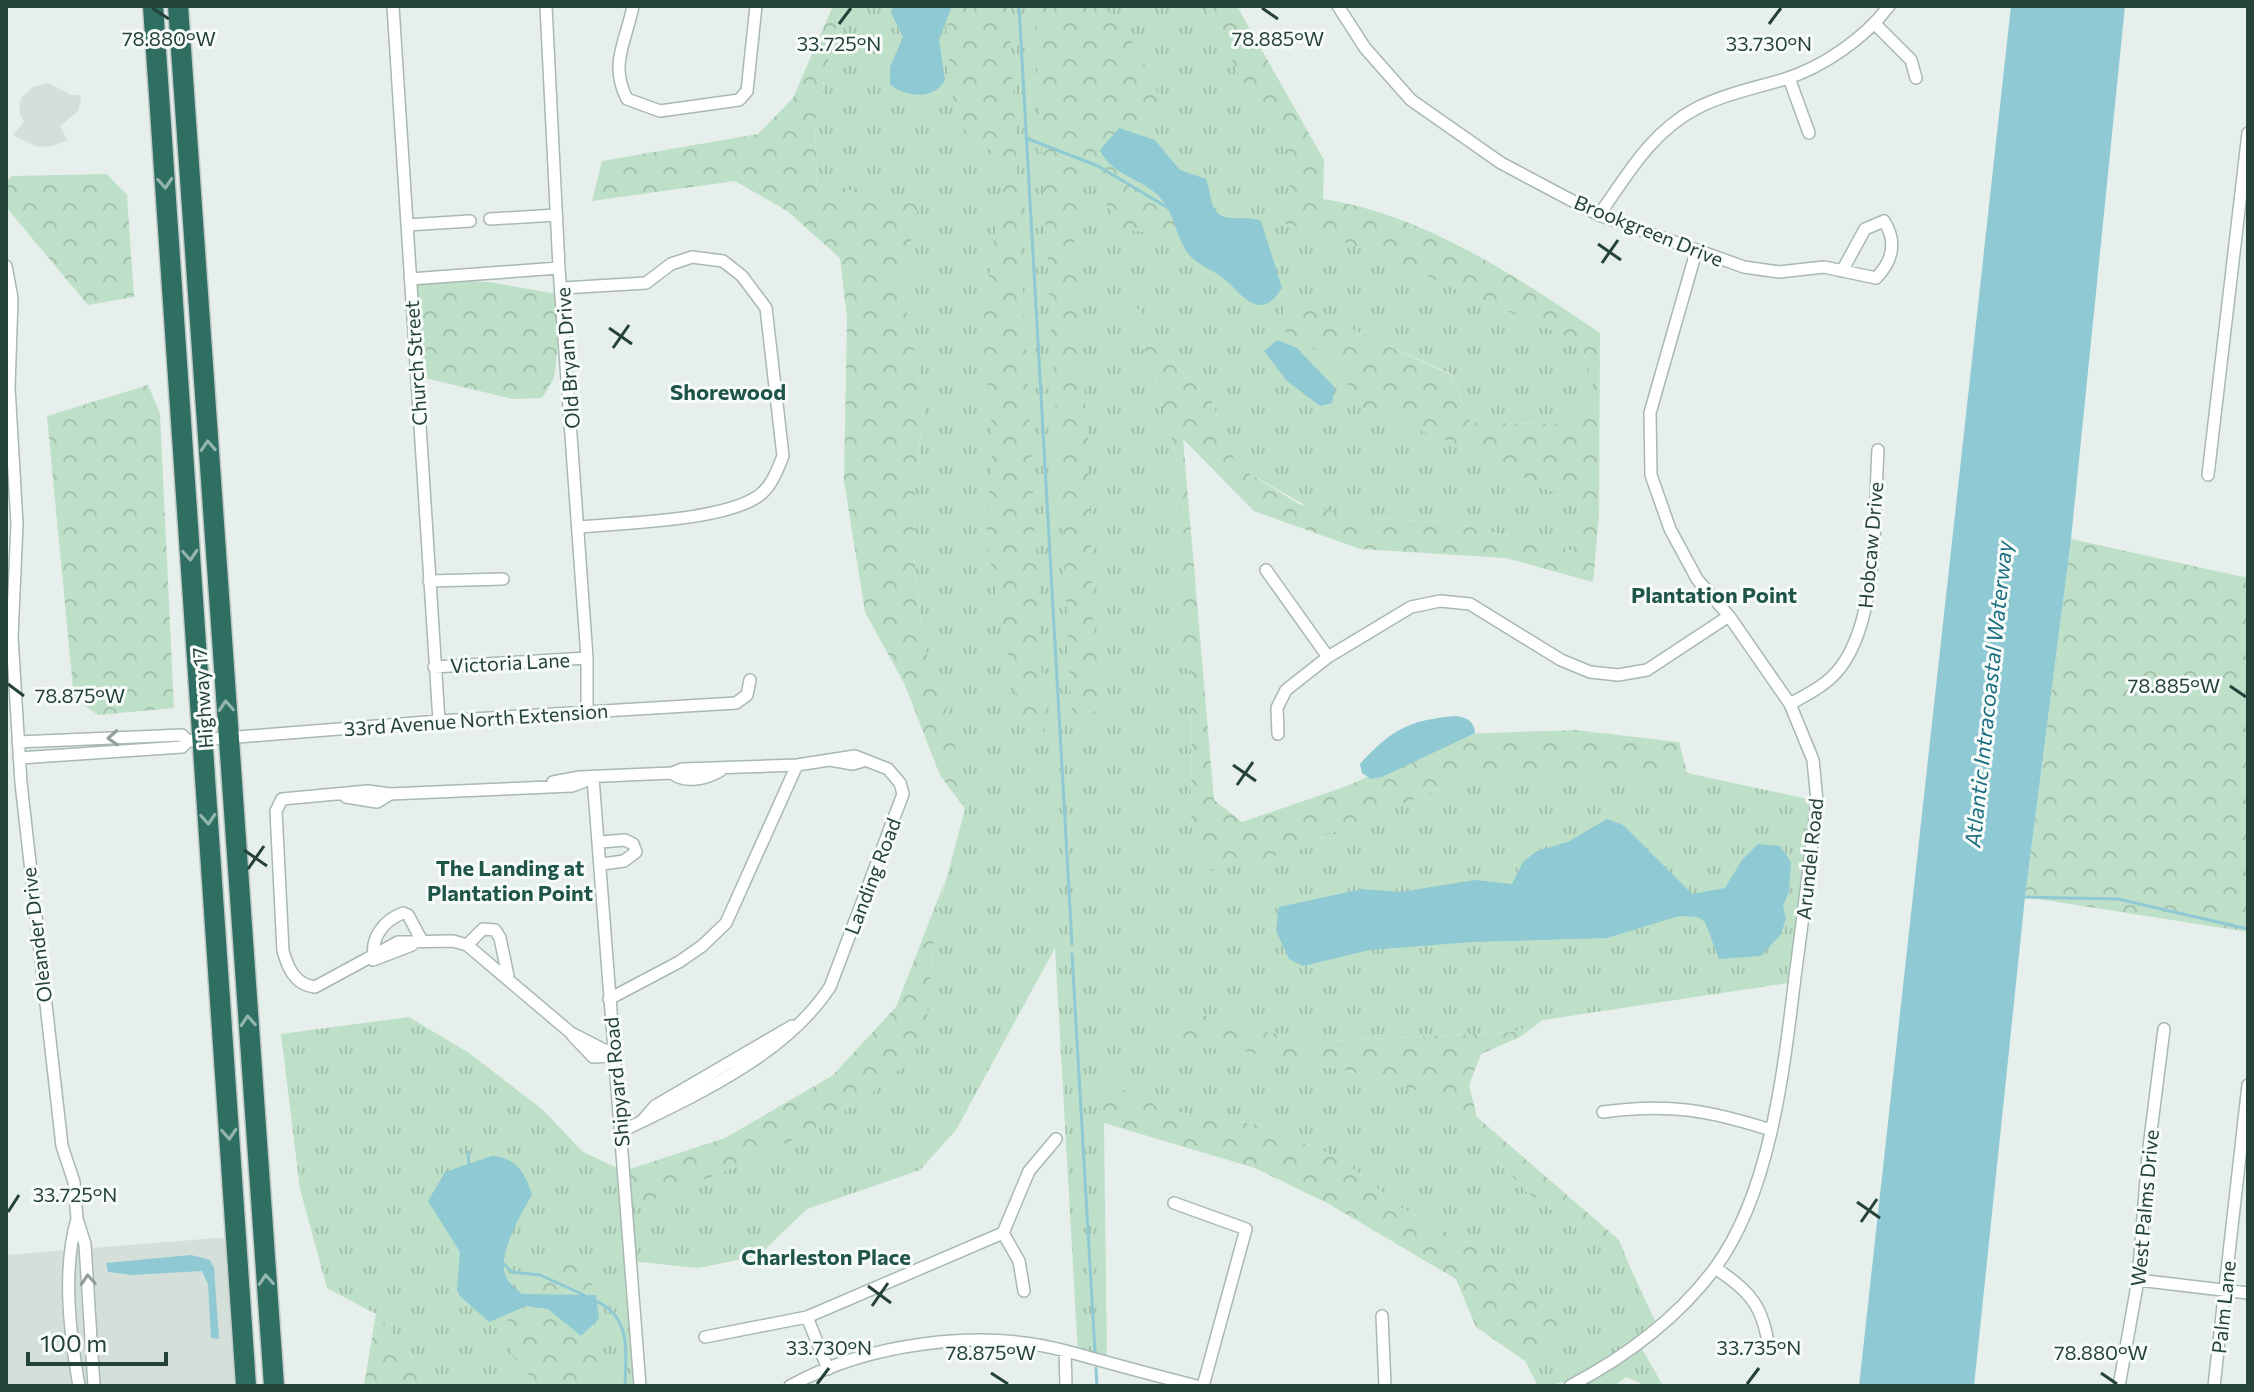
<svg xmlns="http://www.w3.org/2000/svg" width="2254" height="1392" viewBox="0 0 2254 1392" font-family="Commissioner,sans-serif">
	<defs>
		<pattern id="grass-tufts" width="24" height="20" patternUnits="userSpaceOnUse" patternTransform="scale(2)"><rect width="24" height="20" fill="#bfe0c8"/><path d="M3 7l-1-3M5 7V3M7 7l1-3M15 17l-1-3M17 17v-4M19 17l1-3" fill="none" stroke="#a4c1ad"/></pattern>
		<pattern id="forest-crowns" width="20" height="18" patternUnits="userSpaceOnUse" patternTransform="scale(2)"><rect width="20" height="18" fill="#bfe0c8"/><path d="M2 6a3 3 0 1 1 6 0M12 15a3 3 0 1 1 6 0" fill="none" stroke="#a4c1ad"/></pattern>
	</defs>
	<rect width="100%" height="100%" fill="#e6efeb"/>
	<path fill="#d4dfda" d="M48,83L71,95H80L81,100L78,111L60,126L67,140L53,146L37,147L13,135L24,122L19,111L21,98L33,87Z
		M229,1237L236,1386H6V1255Z"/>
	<path fill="url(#grass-tufts)" d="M841,6H1204L1250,95L1297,161L1280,222L1359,247L1581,343L1593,384L1567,424L1471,423L1451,374L1288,301L1346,369L1479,454L1579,506L1573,551L1449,522L1371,519L1310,508L1236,466L1211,400L1175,365L1135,305L1126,311L1153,369L1181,475L1192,671L1191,826L1314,840L1471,776L1687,773L1817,801L1795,982L1543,1020L1514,1032L1330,1041L1244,1029L1189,1010L1181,1045L1244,1051L1349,1071L1438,1097L1527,1192L1630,1267L1655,1321C1623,1348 1582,1386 1538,1386L1525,1361L1570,1333L1496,1258L1403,1209L1339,1158L1265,1126L1166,1110L1097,1078L1104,1123L1107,1363L1078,1355L1055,948L956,1130L920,1170L807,1209L758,1256L698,1268L630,1261L639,1386H437L376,1314L327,1288L300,1189L281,1034L409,1017L469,1053L542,1109L583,1152L624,1171L627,1209L924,1034L938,910L965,809L952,723L923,643L914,556L915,487L924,403L901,283L918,203L895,202L868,191H817L815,121Z
		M1640,1345L1663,1386H1647L1626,1377L1614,1386H1570Z"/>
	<path fill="url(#forest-crowns)" d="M833,6H841L815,121L817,190H881L895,202L919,203L901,283L924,403L915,487L914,556L923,643L952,723L965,809L940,775L904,683L865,612L844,481L847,319L840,258L787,211L735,181L592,201L602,161L758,134L793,98Z
		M954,6H1009L1045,738L1020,717L986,537L993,438L982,331L1004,162L955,122L946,28Z
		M1034,6H1103C1134,34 1150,76 1167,113L1137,119L1122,135L1184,208L1171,236L1123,229L1088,179L1073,224L1088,443L1093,619L1102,705L1073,731Z
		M1204,6H1237L1324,160L1323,199C1426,215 1515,276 1600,333L1599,516L1593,582L1506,558L1360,549L1254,511L1183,439L1214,800L1242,822L1347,786L1463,734L1575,730L1679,742L1687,773L1578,778L1471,776L1314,840L1310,847L1211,871L1191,826L1192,671L1177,664L1181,475L1153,369L1126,311L1135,305L1175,365L1211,400L1237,466L1299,504L1371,519L1449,522L1573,551L1579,506L1479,454L1349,402L1346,369L1279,328L1288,300L1451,375L1471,423L1566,424L1593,384L1581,343L1359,247L1280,222L1296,161L1250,95Z
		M107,174L127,195L134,297L88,305L6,207V182L12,176Z
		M410,279L488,282L564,295L554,378L542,398L513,399L425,378Z
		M148,385L160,414L174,708L98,715L74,698L47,416Z
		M2071,539L2248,578V932L2025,897Z
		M945,881C936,917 933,953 929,990C928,1003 928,1020 924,1032C900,1109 699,1182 627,1210L624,1171L725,1138L832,1076L896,1007Z
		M1189,1010L1244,1029L1330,1041L1514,1032L1543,1020L1520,1037L1481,1054L1469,1085L1477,1117L1619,1240L1630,1267L1527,1192L1438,1097L1349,1071L1244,1051L1181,1045L1167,1037Z
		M1096,1077L1166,1110L1265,1126L1339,1158L1403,1209L1496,1258L1571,1333L1525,1361L1476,1327L1456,1279L1329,1204L1255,1168L1104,1123Z
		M590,1260L601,1386H538L511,1354L507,1308L516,1275Z
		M376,1314L437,1386H364Z"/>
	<path fill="#8ec9d4" d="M892,6H952L939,40L945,80C935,100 905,98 890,84V67L903,37L891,13Z
		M2011,6H2125L2071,539L2025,897L1974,1386H1859Z
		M1119,128L1155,140L1180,170L1206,179C1210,188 1210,204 1216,211C1226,224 1248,214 1261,221L1282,288C1259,325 1241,292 1224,279C1211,268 1193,264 1185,249C1177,236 1174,217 1165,204C1149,178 1113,179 1100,150Z
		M1277,340L1297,348L1335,388L1332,403L1320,406L1287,381L1264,351Z
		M1456,716C1468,718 1474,721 1475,733L1382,777L1371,779L1362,773L1360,764C1392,729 1409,720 1456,716Z
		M1607,819L1623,825L1692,894L1725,888L1742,860L1758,844L1780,846L1791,862L1789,892L1783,906L1786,919L1781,934L1761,956L1719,959L1705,922L1698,917L1679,916L1607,938L1472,942L1370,950L1303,966L1289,959L1276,931L1279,907L1362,889L1400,892L1475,880L1512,884L1523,862L1537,851L1568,842Z
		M492,1156C516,1157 526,1174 532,1195C521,1213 498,1254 505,1274C508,1283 515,1288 522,1294L596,1295L599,1319L581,1336L548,1309L526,1306L489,1322L460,1296L457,1290L460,1252L428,1201L445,1172Z
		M191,1255L210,1260L214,1268L219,1339L211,1338L208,1284L202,1271L132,1275L108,1272L106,1263Z"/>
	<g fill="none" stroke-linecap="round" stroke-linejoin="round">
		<path stroke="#8ec9d4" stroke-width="3" d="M1019,6L1072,944
			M1026,138L1098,166L1170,209
			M2025,897L2118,899L2248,929
			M1072,954L1095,1352
			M468,1152L469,1164
			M504,1264L512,1272L540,1275L584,1295
			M598,1302C632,1319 626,1353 625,1386
			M1096,1368L1097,1386"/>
		<defs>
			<path id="street" d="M393,6L439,721
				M546,6L559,268L587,658V711
				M633,6C626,42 609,64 627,99L660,111L739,100L747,91L756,6
				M1338,6L1365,48L1411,100L1501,163L1599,215L1744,267L1779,272L1824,267L1876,278C1893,261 1897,241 1884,221L1865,229L1842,271
				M1875,24L1911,60L1916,78
				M1789,78L1809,133
				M1599,215C1628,174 1651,132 1697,108C1725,94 1755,88 1785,79C1823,67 1865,38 1889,6
				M490,219L556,215
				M407,225L470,221
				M6,266L12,298L9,387L17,524L12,637L21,783L62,1146L74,1182L77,1219L85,1244L94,1386
				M410,279L559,268
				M563,288L646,283L671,264L692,257L723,261L742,276L766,308L783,456C777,471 771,488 757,497C720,521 623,523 578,527
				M2208,475L2248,133
				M1266,570L1328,657
				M429,581L503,579
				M434,667L587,658
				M1790,704C1808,694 1827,685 1840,668C1879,618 1874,513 1878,450
				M1278,734L1277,708L1286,690L1328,657L1411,607L1440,601L1470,604L1561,660L1590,672L1618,675L1647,670L1729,616
				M18,742L182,735L188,741
				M19,758L182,747L188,741L439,721L736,703L747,695L750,680
				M830,760L853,764L863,761
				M672,773C685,784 706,779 720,771
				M593,778L572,786L390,794L368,791L282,799L276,811L283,951C288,968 295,985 315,987L398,942L453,941L467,945L571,1033L614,1055
				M593,778L640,1386
				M553,782L580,777L672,773L682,769L797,765L855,756L888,769L900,783L903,794L830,987C785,1056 692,1097 620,1132
				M346,797L377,802L390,794
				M601,842L625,840L633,844L636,852L624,861L602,864
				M467,945L483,929L495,930L500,938L508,976
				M375,959C369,939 384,920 403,913L408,915L422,941
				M373,960L412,945
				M609,999L679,962L702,946L726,923L797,765
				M573,1036L593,1057L613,1056
				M1603,1112C1669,1103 1708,1110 1771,1130
				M642,1121L655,1106L792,1026
				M1174,1203L1246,1229L1203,1386
				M77,1219C62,1270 70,1335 79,1386
				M1715,1268C1751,1291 1764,1308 1769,1350
				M2138,1280L2248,1293
				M1024,1291L1019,1261L1003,1233L1029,1171L1056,1139
				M1382,1316L1385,1386
				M807,1317L828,1369
				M705,1337L807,1317L1003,1233
				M1065,1351L1066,1386
				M790,1386C868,1343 980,1328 1066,1351C1109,1363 1153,1375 1197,1386
				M1570,1386C1627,1356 1677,1319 1715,1268C1771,1192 1784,1068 1795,977C1803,918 1810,860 1817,801L1813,760L1790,704L1729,616L1697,579L1670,529L1651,475L1650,413L1696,252
				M2119,1386L2138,1280L2148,1155L2164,1029
				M2214,1386L2248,1085"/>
			<path id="highway" d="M153,6L246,1386
				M178,6L274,1386"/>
		</defs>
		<use href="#street" stroke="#a8b8b2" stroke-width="14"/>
		<use href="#highway" stroke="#c2cac8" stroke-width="23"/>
		<use href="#street" stroke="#fff" stroke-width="11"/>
		<use href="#highway" stroke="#2f6f62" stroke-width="20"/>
	</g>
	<defs><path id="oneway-chevron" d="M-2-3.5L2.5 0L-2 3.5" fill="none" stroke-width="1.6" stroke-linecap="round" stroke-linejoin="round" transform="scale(2)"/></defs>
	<g stroke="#93b5ae">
		<use href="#oneway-chevron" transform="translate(165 183) rotate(86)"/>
		<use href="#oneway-chevron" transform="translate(208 446) rotate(-93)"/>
		<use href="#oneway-chevron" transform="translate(190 555) rotate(86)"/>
		<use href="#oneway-chevron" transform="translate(226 706) rotate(-94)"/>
		<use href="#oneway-chevron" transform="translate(208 819) rotate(86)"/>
		<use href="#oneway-chevron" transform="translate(248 1021) rotate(-94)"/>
		<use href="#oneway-chevron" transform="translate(229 1134) rotate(86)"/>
		<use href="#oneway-chevron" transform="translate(266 1280) rotate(-94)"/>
	</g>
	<g stroke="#92a09c">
		<use href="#oneway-chevron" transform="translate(113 738) rotate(177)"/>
		<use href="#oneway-chevron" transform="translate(88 1280) rotate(-94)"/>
	</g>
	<path fill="none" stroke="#24423a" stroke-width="3" d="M152,8L169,19M1262,8L1278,19M839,24L851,8M1769,24L1781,8M1598,244L1621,260M1602,263L1618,240M609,328L632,344M613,348L629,325M8,684L24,696M2230,686L2246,697M1233,765L1256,781M1237,785L1253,762M244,850L267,866M248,869L264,846M1857,1202L1880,1218M8,1212L19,1195M1861,1222L1877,1199M868,1286L891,1303M872,1306L888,1283M991,1373L1008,1384M2101,1373L2117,1384M817,1384L829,1368M1747,1384L1759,1368"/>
	<g text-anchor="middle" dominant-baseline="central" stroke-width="6" stroke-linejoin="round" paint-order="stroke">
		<g font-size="20" fill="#24423a" stroke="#f7fbf9">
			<text transform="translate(1649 230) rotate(22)">Brookgreen Drive</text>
			<text transform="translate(567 358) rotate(-94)">Old Bryan Drive</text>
			<text transform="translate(415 363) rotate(-94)">Church Street</text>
			<text transform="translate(1870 545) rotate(-85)">Hobcaw Drive</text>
			<text transform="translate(510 662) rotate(-3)">Victoria Lane</text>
			<text transform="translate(202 698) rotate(-94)">Highway 17</text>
			<text transform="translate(476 719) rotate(-4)">33rd Avenue North Extension</text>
			<text transform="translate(1809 859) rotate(-84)">Arundel Road</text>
			<text transform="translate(872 876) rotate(-69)">Landing Road</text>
			<text transform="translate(36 935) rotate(-97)">Oleander Drive</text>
			<text transform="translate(616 1082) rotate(-95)">Shipyard Road</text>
			<text transform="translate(2144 1208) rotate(-85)">West Palms Drive</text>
			<text transform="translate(2223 1307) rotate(-84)">Palm Lane</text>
		</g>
		<g font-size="22" font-weight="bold" fill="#1f5548" stroke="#f7fbf9">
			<text x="728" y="391">Shorewood</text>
			<text x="1714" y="594">Plantation Point</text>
			<text x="510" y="867">The Landing at<tspan x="510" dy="25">Plantation Point</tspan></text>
			<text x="826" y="1256">Charleston Place</text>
		</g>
		<g font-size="22" font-style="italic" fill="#1c6f80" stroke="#f7fbf9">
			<text transform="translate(1988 694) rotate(-84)">Atlantic Intracoastal Waterway</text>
		</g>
	</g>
	<g font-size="20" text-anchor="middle" fill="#24423a" stroke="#f7fbf9" stroke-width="6" stroke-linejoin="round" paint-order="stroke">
		<text x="169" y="46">78.880°W</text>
		<text x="1278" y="46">78.885°W</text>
		<text x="839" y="51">33.725°N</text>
		<text x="1769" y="51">33.730°N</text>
		<text x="2174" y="693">78.885°W</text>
		<text x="80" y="703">78.875°W</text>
		<text x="75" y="1202">33.725°N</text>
		<text x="829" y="1355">33.730°N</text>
		<text x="1759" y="1355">33.735°N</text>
		<text x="991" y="1360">78.875°W</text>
		<text x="2101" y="1360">78.880°W</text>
	</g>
	<rect width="2254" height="1392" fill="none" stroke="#24423a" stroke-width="16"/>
	<path d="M28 1352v12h138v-12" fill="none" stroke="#24423a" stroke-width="4"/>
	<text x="40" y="1352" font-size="24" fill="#24423a" stroke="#f7fbf9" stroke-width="6" paint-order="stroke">100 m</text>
</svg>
